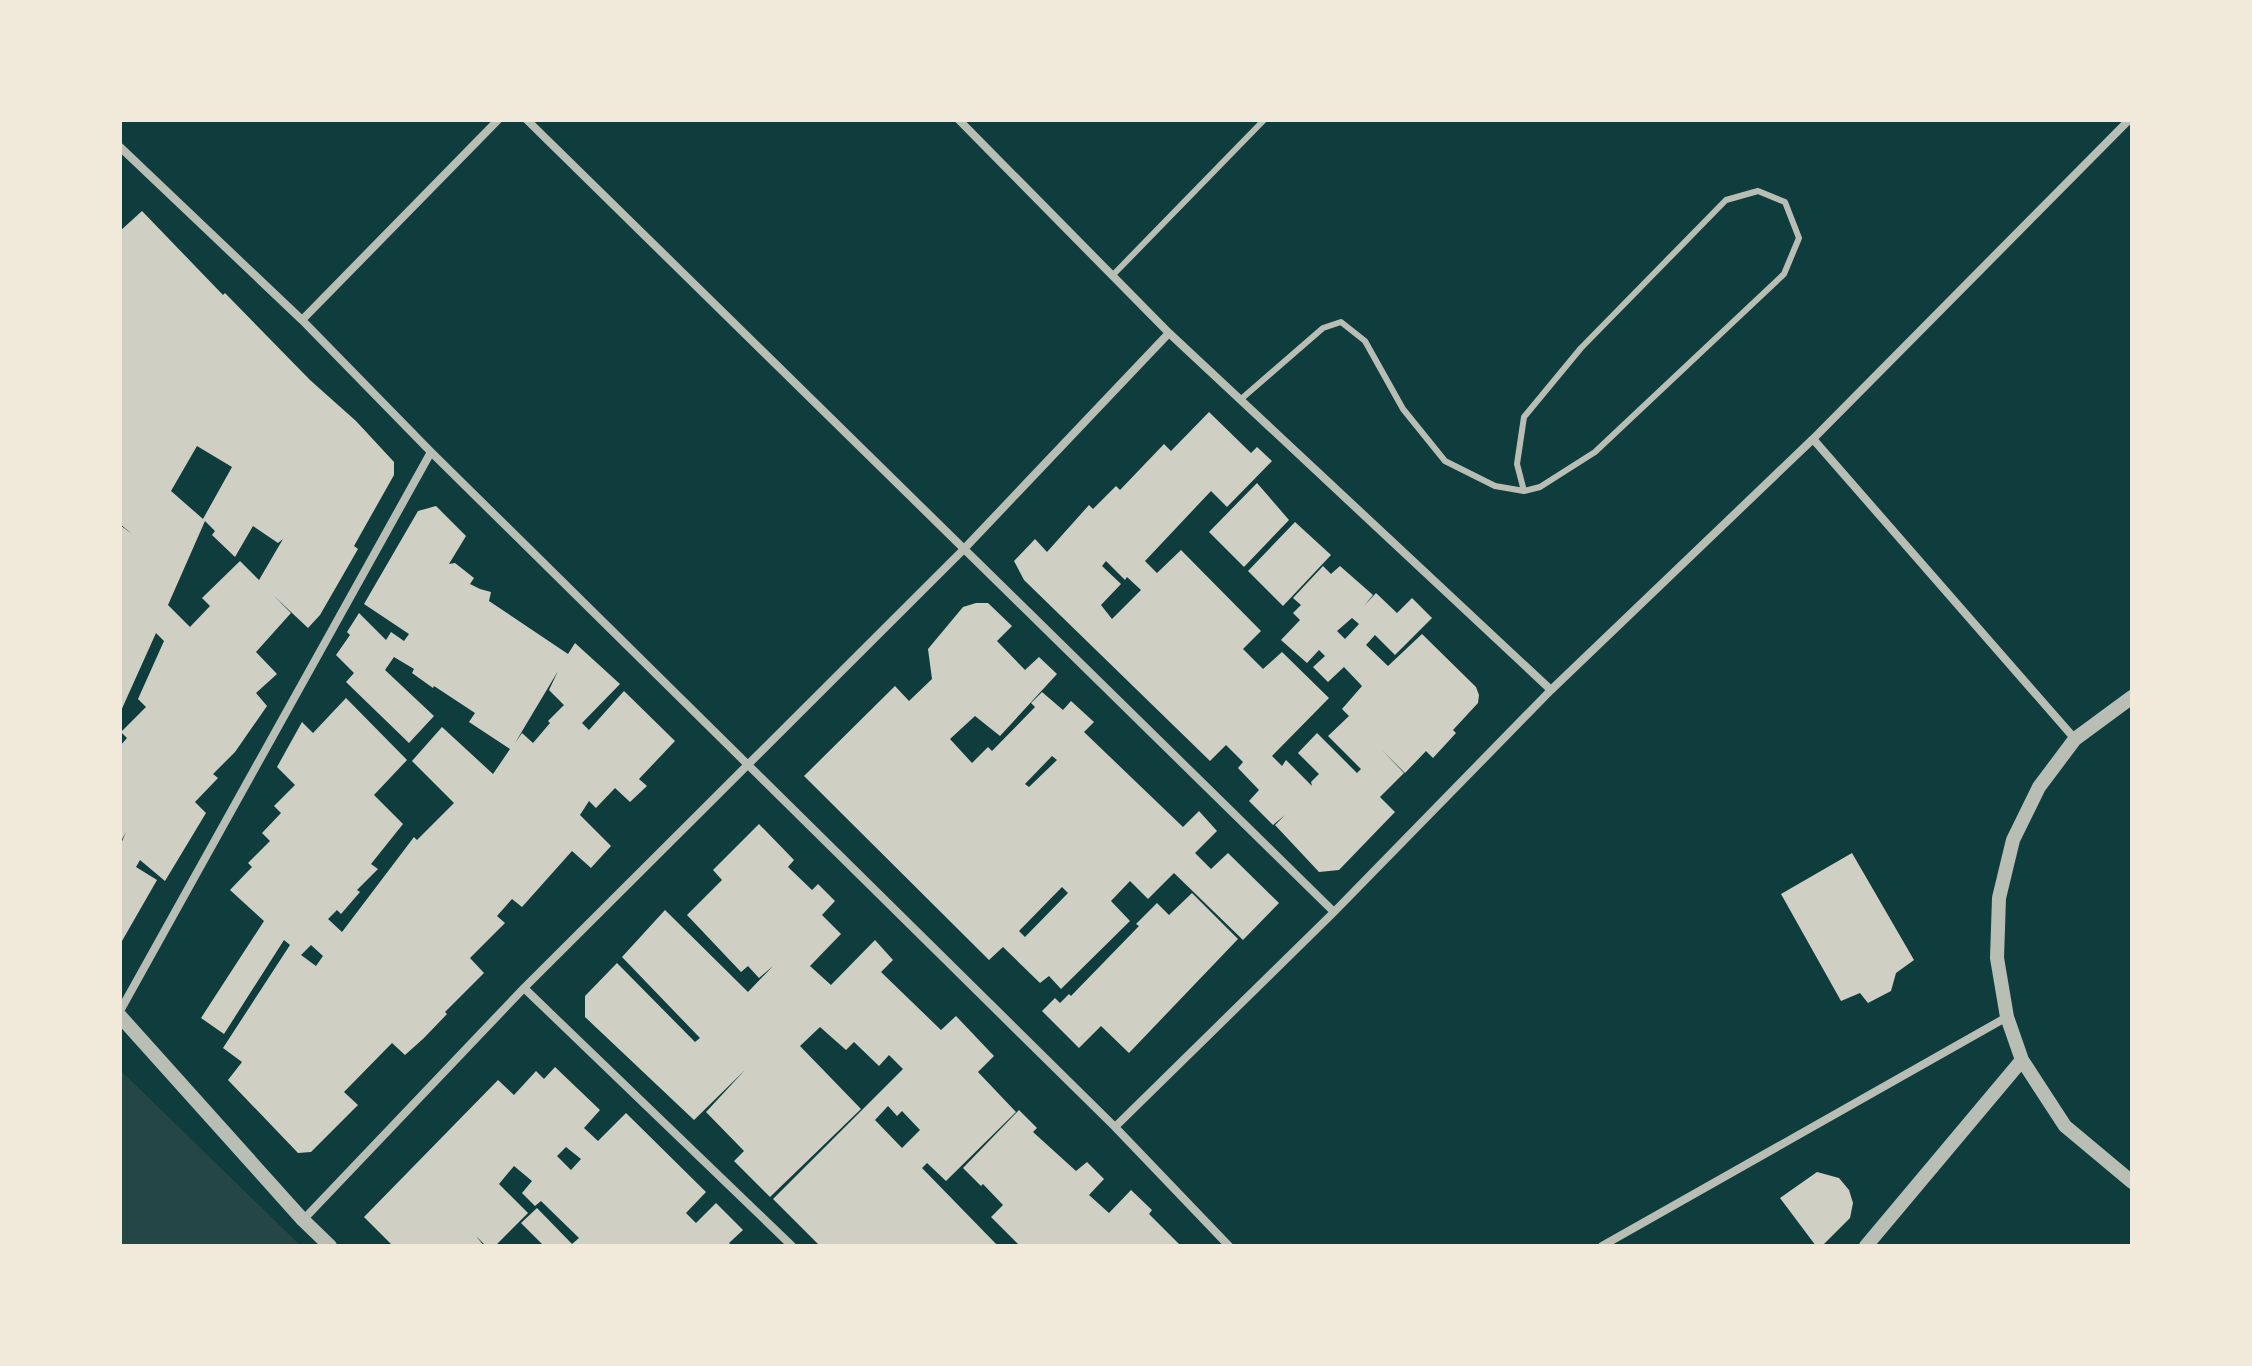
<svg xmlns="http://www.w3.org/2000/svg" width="2252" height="1366" viewBox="0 0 2252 1366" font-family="'Varela Round',sans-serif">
	<rect width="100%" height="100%" fill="#0f3d3e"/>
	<path fill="#244646" d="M120,1070L301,1246H120Z"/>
	<path fill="#cfcfc3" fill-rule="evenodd" d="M142,211L223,295L225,293L310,380L356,421L394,462V475L354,546L358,549L320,615L308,628L273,595L291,613L256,652L277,674L256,693L267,706L235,752L213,774L218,778L195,802L206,813L165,881L140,860L136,867L157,880L122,941L120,940V846L126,832L120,843V746L127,738L121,732L146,707L138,699L164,641L156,633L120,713V525L132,534L120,524V231ZM197,446L232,467L203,519L171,491ZM205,521L215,531L212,535L235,557L253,526L278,543L283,539L259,580L240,561L202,598L210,606L190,627L168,605Z
		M1209,412L1251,453L1257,447L1272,461L1227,507L1211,491L1145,561L1157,573L1181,550L1261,631L1243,649L1263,669L1282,652L1329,698L1272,756L1282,766L1286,760L1312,786L1311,782L1319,774L1298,753L1317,733L1357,773L1361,769L1328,736L1349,716L1342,709L1362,686L1344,667L1328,682L1313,667L1325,656L1319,650L1307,663L1281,640L1300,620L1293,613L1301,605L1293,598L1323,566L1331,574L1340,566L1373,595L1364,606L1376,593L1397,613L1412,598L1432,618L1395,655L1375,635L1366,645L1388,666L1422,634L1476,687L1479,695L1478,703L1453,730L1456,733L1433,758L1426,751L1405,773L1381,749L1404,773L1380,797L1395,812L1339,870L1319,872L1275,825L1285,815L1273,825L1249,801L1259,790L1238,768L1243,762L1226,745L1210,761L1024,580L1014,561L1035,539L1047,552L1089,505L1093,509L1116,486L1120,490L1164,444L1171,451ZM1106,561L1125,580L1127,577L1141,590L1112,619L1101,605L1121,584L1102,566ZM1352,618L1359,624L1345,639L1337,631Z
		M1257,483L1289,520L1244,567L1209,532Z
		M436,506L466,536L449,564L455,563L474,578L470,584L480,589L491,592L489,601L568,654L575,643L620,684L582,723L589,730L624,691L675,741L639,779L647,786L630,802L615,788L596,808L589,801L580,815L611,846L591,868L572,851L522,907L512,899L497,916L505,923L470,958L484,973L445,1012L447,1014L424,1038L405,1055L392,1043L344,1092L358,1105L311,1152L298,1153L228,1080L242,1062L223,1048L290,945L284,940L224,1034L201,1018L264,921L230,890L252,867L248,863L270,841L262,833L281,813L274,806L295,785L277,767L302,722L313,733L346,698L407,760L374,795L403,824L371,864L378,869L357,890L360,892L341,914L337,910L328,919L342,932L414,837L417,840L454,803L412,761L442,727L493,774L510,749L469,722L475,713L434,686L433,688L412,673L414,669L394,657L385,670L434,716L409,743L346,682L354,673L336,655L350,635L347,632L359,613L386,640L391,632L404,641L409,634L364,604L418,511ZM558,671L549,690L564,705L548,721L550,723L533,743L522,733L515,743ZM311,945L323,956L316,966L301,955Z
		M1295,522L1331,555L1283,606L1248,571Z
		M976,603H988L1012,626L997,641L1025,670L1039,657L1057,674L1000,736L975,716L950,739L972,763L988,747L992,751L1035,707L1031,703L1042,692L1063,710L1071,701L1094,722L1084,732L1183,827L1199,811L1217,831L1195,853L1211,869L1228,853L1279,903L1243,940L1174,873L1148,899L1130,881L1111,901L1130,921L1061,989L1049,976L1040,983L1003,947L989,960L804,776L895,686L909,701L932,679L928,649L963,607ZM1052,756L1057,760L1029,787L1025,784ZM1062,887L1068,893L1025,937L1019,931Z
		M759,824L794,860L788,867L812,890L818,884L835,901L822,915L841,934L810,966L831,985L875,940L893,960L881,972L941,1030L956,1016L994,1056L978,1072L1016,1112L946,1181L927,1163L922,1168L998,1246H820L773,1199L903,1069L889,1055L879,1066L854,1042L846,1050L820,1027L800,1046L861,1109L770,1197L734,1161L744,1151L706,1112L745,1070L694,1120L585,1017V996L617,963L695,1042L700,1038L622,957L665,910L748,992L773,966L759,978L748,966L741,972L687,915L722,880L713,870ZM888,1106L897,1116L902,1111L920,1130L902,1148L875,1120Z
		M1852,853L1914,960L1896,973L1891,991L1868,1003L1860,993L1841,1001L1781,894Z
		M1192,893L1238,939L1129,1053L1101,1026L1079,1048L1042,1011L1055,998L1060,1003L1069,994L1071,996L1139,926L1136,924L1157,903L1169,915Z
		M555,1067L600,1110L584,1128L598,1141L626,1113L706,1192L686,1213L696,1223L716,1203L743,1230L729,1243L732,1246H574L572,1244L579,1238L541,1201L535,1206L522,1193L532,1181L514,1166L499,1184L528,1213L495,1246H486L476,1236L484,1246H393L364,1217L498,1080L514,1095L536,1071L544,1079ZM566,1147L581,1159L571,1170L557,1156Z
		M1019,1110L1037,1128L1033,1132L1076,1171L1087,1162L1104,1179L1089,1195L1109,1213L1131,1190L1152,1210L1149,1214L1181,1246H1020L991,1217L1003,1205L983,1184L981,1186L963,1168Z
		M1817,1172L1839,1178L1849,1190L1853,1203L1850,1218L1822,1246H1816L1780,1198Z
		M537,1208L572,1244L571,1246H544L521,1223Z"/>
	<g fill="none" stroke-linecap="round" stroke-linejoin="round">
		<path stroke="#b8beb3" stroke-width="6" d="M1112,276L1264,120
			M1240,400L1323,328L1341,322L1365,341L1403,409L1445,461L1495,486L1524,491L1540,487L1595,452L1784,274L1799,238L1785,202L1758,191L1726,200L1581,348L1524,417L1517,464L1524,491"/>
		<path stroke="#b8beb3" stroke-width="8" d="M527,120L1334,912
			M959,120L1169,333L1551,690
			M120,147L302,320L431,452L1115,1127L1229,1246
			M302,320L498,120
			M1813,439L2075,739
			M524,988L792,1246
			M120,1011L431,452
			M1115,1127L1334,912L1551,690L1813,439L2129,120
			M303,1220L524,988L963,550L1169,333
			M1602,1246L2007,1017"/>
		<path stroke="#b8beb3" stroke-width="14" d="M2132,697L2075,739L2039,787L2013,840L1999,898L1997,958L2007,1017L2022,1060L2065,1126L2132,1182
			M120,1016L303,1220L330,1246
			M1866,1246L2022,1060"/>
	</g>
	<rect width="2252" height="1366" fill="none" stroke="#f1e9da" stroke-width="244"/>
</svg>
